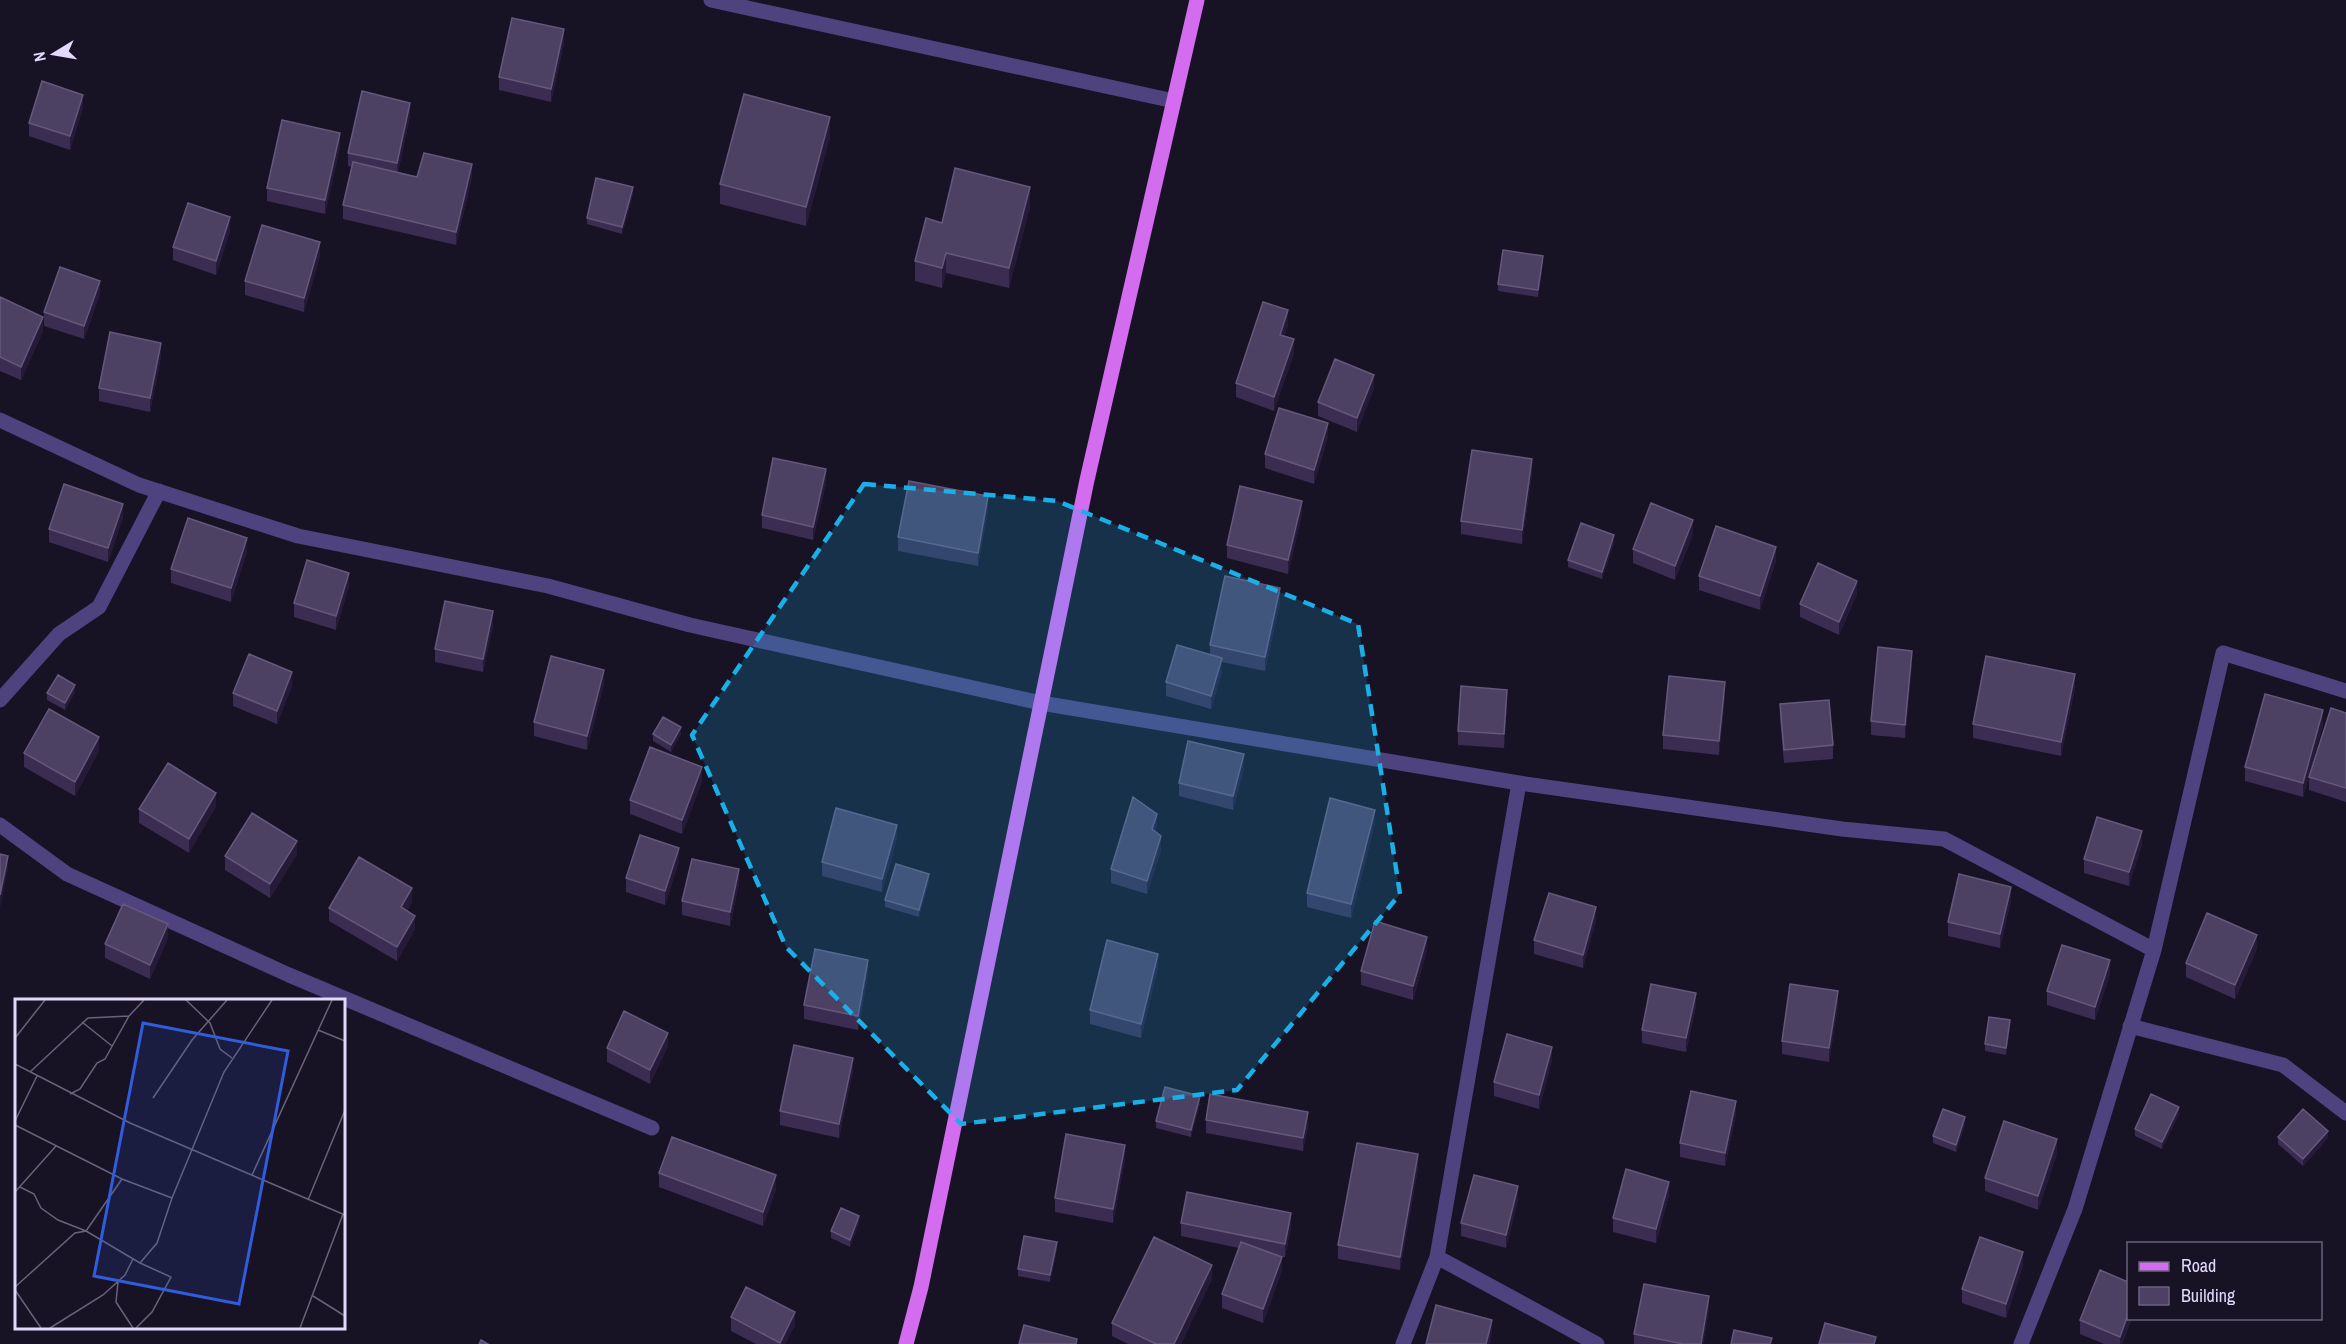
<svg xmlns="http://www.w3.org/2000/svg" width="2346" height="1344" viewBox="0 0 2346 1344" font-family="'Archivo Narrow',sans-serif">
	<rect width="100%" height="100%" fill="#181225"/>
	<g fill="none" stroke-linecap="round" stroke-linejoin="round">
		<path stroke="#4e427f" stroke-width="15" d="M711,0L1174,101
			M0,420L139,485L298,536L548,586L690,625L1041,703L1519,783
			M0,700L59,634L99,607L159,491
			M0,825L67,874L289,975L652,1128
			M2154,950L2223,653L2346,691
			M2130,1026L2283,1065L2346,1113
			M1437,1257L1597,1344
			M1403,1344L1437,1257L1519,783L1842,829L1944,839L2154,950L2075,1209L2021,1344"/>
		<path stroke="#d46cf0" stroke-width="15" d="M906,1344L921,1287L1087,480L1197,0"/>
	</g>
	<path fill="#3a2d51" d="M564,43L551,102L499,90V77Z
		M83,108L70,150L29,136V123Z
		M410,116L398,172L417,177H472L456,245L343,219V205L352,167L348,166V153Z
		M830,137L806,226L720,204V184Z
		M340,147L325,214L267,201V188Z
		M633,194L622,234L587,224V218Z
		M1030,207L1009,288L946,273L942,288L915,281V261L942,223Z
		M230,231L216,275L173,260V247Z
		M320,256L304,312L245,295V281Z
		M1543,263L1538,297L1498,291V284Z
		M100,294L84,339L44,326V312Z
		M0,297L43,331L21,380L0,371Z
		M1288,324L1284,336L1294,353L1274,411L1236,397V383Z
		M161,357L150,412L99,401V388Z
		M1374,388L1357,432L1318,416V402Z
		M1328,437L1314,484L1265,468V454Z
		M1532,473L1522,544L1461,534V521Z
		M826,483L813,540L762,528V515Z
		M988,510L978,566L898,551V537Z
		M1302,514L1288,574L1227,558V545Z
		M123,517L108,562L49,542V529Z
		M1693,534L1675,580L1633,563V549Z
		M1614,542L1602,579L1568,567V560Z
		M247,552L231,602L171,583V569Z
		M1776,561L1760,610L1699,590V576Z
		M349,586L336,630L294,617V603Z
		M1857,594L1839,635L1800,617V604Z
		M1280,602L1265,671L1222,662V672L1211,709L1166,696V682L1210,655V645Z
		M493,625L483,672L435,662V649Z
		M1912,664L1905,738L1871,735V721Z
		M604,684L587,750L534,736V722Z
		M292,686L277,724L233,706V693Z
		M2075,688L2061,756L1973,738V724Z
		M75,692L65,710L47,700V693Z
		M1725,696L1719,755L1663,749V735Z
		M1507,703L1504,748L1458,745V731Z
		M1780,704L1833,745V759L1784,763L1780,718Z
		M2346,713V802L2309,790V777Z
		M2323,724L2303,797L2245,781V767Z
		M653,734H681L671,752L653,741Z
		M99,751L75,796L24,767V753Z
		M1244,768L1233,810L1179,796V783Z
		M702,781L682,834L630,814V800Z
		M216,806L189,853L139,823V809Z
		M1375,823L1351,918L1307,907V893Z
		M1157,827L1155,832L1161,850L1147,894L1111,883V869Z
		M897,838L882,892L822,876V862Z
		M2142,844L2129,886L2084,873V859Z
		M297,854L270,898L225,870V856Z
		M679,861L665,905L626,892V878Z
		M929,881L919,917L885,907V900Z
		M739,883L730,926L682,915V901Z
		M2011,900L2000,948L1948,936V922Z
		M412,902L407,911L415,929L397,961L329,921V908Z
		M1596,920L1583,968L1534,954V940Z
		M168,938L150,979L105,958V944Z
		M2257,949L2235,999L2186,977V963Z
		M1427,950L1413,1000L1361,985V971Z
		M1158,967L1141,1038L1090,1024V1010Z
		M868,974L858,1030L804,1019V1005Z
		M2110,974L2095,1020L2047,1005V991Z
		M1838,1005L1829,1062L1782,1054V1041Z
		M1696,1006L1686,1052L1642,1043V1030Z
		M2010,1027L2006,1055L1985,1051V1044Z
		M668,1046L650,1084L607,1062V1048Z
		M1552,1060L1539,1109L1494,1096V1082Z
		M853,1071L839,1138L780,1125V1111Z
		M1200,1103L1191,1137L1156,1128V1121Z
		M1736,1114L1725,1166L1680,1157V1143Z
		M2179,1114L2162,1149L2135,1136V1129Z
		M1206,1120L1308,1126L1303,1151L1206,1133Z
		M1965,1124L1956,1152L1933,1143V1136Z
		M2278,1137L2328,1138L2303,1166L2278,1144Z
		M2057,1153L2038,1210L1985,1191V1178Z
		M1125,1159L1113,1223L1055,1212V1198Z
		M1418,1168L1400,1270L1338,1259V1245Z
		M659,1173L776,1189L763,1226L659,1187Z
		M1669,1195L1656,1243L1613,1232V1218Z
		M1518,1200L1506,1248L1461,1236V1223Z
		M859,1223L850,1247L831,1238V1231Z
		M1181,1223L1291,1227L1285,1257H1282V1270L1263,1323L1222,1308V1294L1239,1248L1181,1236Z
		M1057,1249L1050,1282L1018,1276V1269Z
		M2023,1266L2006,1318L1962,1303V1289Z
		M1212,1279L1181,1344H1128L1112,1336V1323Z
		M1709,1310L1703,1344H1634V1334Z
		M731,1317L795,1325L785,1344H756L731,1331Z
		M2132,1318L2122,1344H2104L2080,1334V1320Z"/>
	<path fill="#251a38" d="M564,29V43L551,102V89Z
		M83,95V108L70,150V136Z
		M410,103V116L397,177V163Z
		M830,117V137L806,226V207Z
		M340,133V147L325,214V200Z
		M472,164V177L456,245V232Z
		M633,187V194L622,234V227Z
		M1030,187V207L1009,288V268Z
		M230,217V231L216,275V261Z
		M320,242V256L304,312V298Z
		M946,253V273L942,288V268Z
		M1543,256V263L1538,297V290Z
		M100,281V294L84,339V326Z
		M1288,310V324L1280,348V335Z
		M43,317V331L21,380V367Z
		M1294,339V353L1274,411V397Z
		M161,343V357L150,412V398Z
		M1374,375V388L1357,432V418Z
		M1328,423V437L1314,484V470Z
		M1532,459V473L1522,544V530Z
		M826,469V483L813,540V527Z
		M988,496V510L978,566V553Z
		M1302,501V514L1288,574V560Z
		M123,504V517L108,562V548Z
		M1693,520V534L1675,580V566Z
		M1614,535V542L1602,579V572Z
		M247,538V552L231,602V588Z
		M1776,547V561L1760,610V596Z
		M349,573V586L336,630V616Z
		M1857,581V594L1839,635V622Z
		M1280,588V602L1265,671V657Z
		M493,611V625L483,672V659Z
		M1912,651V664L1905,738V725Z
		M1222,658V672L1211,709V696Z
		M604,670V684L587,750V736Z
		M292,672V686L277,724V711Z
		M2075,674V688L2061,756V742Z
		M1725,682V696L1719,755V741Z
		M75,685V692L65,710V703Z
		M1507,690V703L1504,748V734Z
		M2323,710V724L2303,797V783Z
		M681,727V734L671,752V745Z
		M99,737V751L75,796V782Z
		M1244,754V768L1233,810V796Z
		M702,767V781L682,834V820Z
		M216,793V806L189,853V839Z
		M1375,810V823L1351,918V904Z
		M1157,814V827L1152,843V829Z
		M897,825V838L882,892V879Z
		M2142,831V844L2129,886V872Z
		M1161,836V850L1147,894V881Z
		M297,841V854L270,898V884Z
		M679,848V861L665,905V891Z
		M8,856V869L0,908V895Z
		M739,869V883L730,926V912Z
		M929,874V881L919,917V910Z
		M2011,887V900L2000,948V934Z
		M412,888V902L401,921V907Z
		M1596,907V920L1583,968V955Z
		M415,916V929L397,961V947Z
		M168,924V938L150,979V965Z
		M2257,935V949L2235,999V985Z
		M1427,937V950L1413,1000V986Z
		M1158,954V967L1141,1038V1024Z
		M868,960V974L858,1030V1016Z
		M2110,960V974L2095,1020V1007Z
		M1838,991V1005L1829,1062V1048Z
		M1696,993V1006L1686,1052V1038Z
		M2010,1020V1027L2006,1055V1048Z
		M668,1033V1046L650,1084V1070Z
		M1552,1047V1060L1539,1109V1095Z
		M853,1058V1071L839,1138V1124Z
		M1200,1096V1103L1191,1137V1130Z
		M1736,1101V1114L1725,1166V1153Z
		M2179,1107V1114L2162,1149V1142Z
		M1308,1112V1126L1303,1151V1138Z
		M1965,1117V1124L1956,1152V1145Z
		M2328,1131V1138L2303,1166V1159Z
		M2057,1139V1153L2038,1210V1196Z
		M1125,1145V1159L1113,1223V1209Z
		M1418,1154V1168L1400,1270V1257Z
		M776,1175V1189L763,1226V1212Z
		M1669,1182V1195L1656,1243V1229Z
		M1518,1186V1200L1506,1248V1235Z
		M1291,1213V1227L1285,1257V1244Z
		M859,1216V1223L850,1247V1240Z
		M1057,1242V1249L1050,1282V1275Z
		M2023,1252V1266L2006,1318V1304Z
		M1282,1257V1270L1263,1323V1309Z
		M1212,1265V1279L1181,1344H1174Z
		M1709,1296V1310L1703,1344H1701Z
		M795,1312V1325L785,1344H780Z
		M2128,1314V1318H2132L2122,1344H2120V1337Z
		M1492,1320V1334L1490,1344H1486Z"/>
	<path fill="#4c4063" stroke="#64587b" stroke-width="1.5" d="M512,18L564,29L551,89L499,77Z
		M42,81L83,95L70,136L29,123Z
		M362,91L410,103L397,163L348,153Z
		M744,94L830,117L806,207L720,184Z
		M282,120L340,133L325,200L267,188Z
		M424,153L472,164L456,232L343,205L353,162L417,177Z
		M955,168L1030,187L1009,268L946,253L942,268L915,261L926,218L942,223Z
		M596,178L633,187L622,227L587,218Z
		M188,203L230,217L216,261L173,247Z
		M262,225L320,242L304,298L245,281Z
		M1503,250L1543,256L1538,290L1498,284Z
		M60,267L100,281L84,326L44,312Z
		M0,297L43,317L21,367L0,357Z
		M1263,302L1288,310L1280,335L1294,339L1274,397L1236,383Z
		M110,332L161,343L150,398L99,388Z
		M1335,359L1374,375L1357,418L1318,402Z
		M1279,408L1328,423L1314,470L1265,454Z
		M1472,450L1532,459L1522,530L1461,521Z
		M773,458L826,469L813,527L762,515Z
		M909,481L988,496L978,553L898,537Z
		M64,484L123,504L108,548L49,529Z
		M1240,486L1302,501L1288,560L1227,545Z
		M1651,503L1693,520L1675,566L1633,549Z
		M188,518L247,538L231,588L171,569Z
		M1581,523L1614,535L1602,572L1568,560Z
		M1716,526L1776,547L1760,596L1699,576Z
		M307,560L349,573L336,616L294,603Z
		M1818,563L1857,581L1839,622L1800,604Z
		M1225,576L1280,588L1265,657L1210,645Z
		M445,601L493,611L483,659L435,649Z
		M1177,645L1222,658L1211,696L1166,682Z
		M1878,647L1912,651L1905,725L1871,721Z
		M249,654L292,672L277,711L233,693Z
		M551,656L604,670L587,736L534,722Z
		M1986,656L2075,674L2061,742L1973,724Z
		M58,675L75,685L65,703L47,693Z
		M1669,676L1725,682L1719,741L1663,735Z
		M1461,686L1507,690L1504,734L1458,731Z
		M2265,694L2323,710L2303,783L2245,767Z
		M1829,700L1833,745L1784,750L1780,704Z
		M2331,708L2346,713V788L2309,777Z
		M49,709L99,737L75,782L24,753Z
		M663,717L681,727L671,745L653,734Z
		M1188,741L1244,754L1233,796L1179,783Z
		M650,747L702,767L682,820L630,800Z
		M168,763L216,793L189,839L139,809Z
		M1133,797L1157,814L1152,829L1161,836L1147,881L1111,869Z
		M1330,798L1375,810L1351,904L1307,893Z
		M836,808L897,825L882,879L822,862Z
		M252,813L297,841L270,884L225,856Z
		M2097,817L2142,831L2129,872L2084,859Z
		M640,835L679,848L665,891L626,878Z
		M0,854L8,856L0,895Z
		M359,857L412,888L401,907L415,916L397,947L329,908Z
		M692,859L739,869L730,912L682,901Z
		M896,864L929,874L919,910L885,900Z
		M1959,874L2011,887L2000,934L1948,922Z
		M1549,893L1596,907L1583,955L1534,940Z
		M123,904L168,924L150,965L105,944Z
		M2207,913L2257,935L2235,985L2186,963Z
		M1375,921L1427,937L1413,986L1361,971Z
		M1107,940L1158,954L1141,1024L1090,1010Z
		M2062,945L2110,960L2095,1007L2047,991Z
		M815,949L868,960L858,1016L804,1005Z
		M1651,984L1696,993L1686,1038L1642,1030Z
		M1790,984L1838,991L1829,1048L1782,1041Z
		M624,1011L668,1033L650,1070L607,1048Z
		M1989,1017L2010,1020L2006,1048L1985,1044Z
		M1507,1034L1552,1047L1539,1095L1494,1082Z
		M794,1045L853,1058L839,1124L780,1111Z
		M1165,1087L1200,1096L1191,1130L1156,1121Z
		M1691,1091L1736,1101L1725,1153L1680,1143Z
		M1210,1094L1308,1112L1303,1138L1206,1120Z
		M2151,1094L2179,1107L2162,1142L2135,1129Z
		M1943,1109L1965,1117L1956,1145L1933,1136Z
		M2303,1109L2328,1131L2303,1159L2278,1137Z
		M2004,1121L2057,1139L2038,1196L1985,1178Z
		M1066,1134L1125,1145L1113,1209L1055,1198Z
		M672,1137L776,1175L763,1212L659,1173Z
		M1357,1143L1418,1154L1400,1257L1338,1245Z
		M1626,1169L1669,1182L1656,1229L1613,1218Z
		M1474,1175L1518,1186L1506,1235L1461,1223Z
		M1187,1192L1291,1213L1285,1244L1181,1223Z
		M841,1208L859,1216L850,1240L831,1231Z
		M1024,1236L1057,1242L1050,1275L1018,1269Z
		M1154,1237L1212,1265L1174,1344H1156L1112,1323Z
		M1980,1237L2023,1252L2006,1304L1962,1289Z
		M1241,1242L1282,1257L1263,1309L1222,1294Z
		M2100,1270L2128,1282V1314L2120,1337L2080,1320Z
		M1644,1284L1709,1296L1701,1344H1683L1634,1334Z
		M746,1287L795,1312L780,1343L731,1317Z
		M1436,1305L1492,1320L1486,1344H1426Z
		M1825,1323L1876,1337L1874,1344H1819Z
		M1024,1325L1077,1339L1076,1344H1019Z
		M1734,1330L1772,1338L1770,1344H1731Z
		M481,1340L488,1344H479Z"/>
	<path fill="#1ab0e7" fill-opacity="0.2" stroke="#1ab0e7" stroke-width="4.5" stroke-dasharray="12 8" stroke-linejoin="round" d="M864,484L1057,501L1358,624L1400,894L1237,1090L961,1124L786,947L692,735Z"/>
	<g transform="translate(15 999)">
		<rect width="330" height="330" fill="#181225"/>
		<path fill="none" stroke="#69627b" stroke-width="1.5" d="M171,1L195,24L205,50L217,59M67,23L97,47M303,31L330,42M0,39L30,1M0,65L115,124L330,216M15,73L73,19L114,17L129,1M55,95L65,90L82,64L90,60L114,17M138,99L177,41L212,1M0,122L22,77M0,126L107,180L157,199L142,244L125,264L71,232L43,221L26,209L19,195L5,188M237,176L317,1M0,193L41,147M157,199L209,73L257,1M293,201L330,111M103,283L101,303L118,329M0,288L60,234L71,232L107,180M0,291L26,329M298,297L330,317M35,329L88,296L110,276L118,260M121,329L137,313L156,278L125,264M285,329L328,215"/>
		<path fill="#315cdc" fill-opacity="0.15" stroke="#315cdc" stroke-width="3" d="M128,24L273,52L224,305L79,277Z"/>
		<rect width="330" height="330" fill="none" stroke="#e3dafb" stroke-width="3"/>
	</g>
	<rect x="2127" y="1242" width="195" height="78" fill="#181225" stroke="#69627b" stroke-width="1.5"/>
	<rect x="2139" y="1262" width="30" height="9" fill="#d46cf0" stroke="#69627b" stroke-width="1.5"/>
	<text x="2181" y="1272" font-size="18" fill="#e3dafb">Road</text>
	<rect x="2139" y="1287" width="30" height="18" fill="#4c4063" stroke="#69627b" stroke-width="1.5"/>
	<text x="2181" y="1302" font-size="18" fill="#e3dafb">Building</text>
	<g transform="translate(54 54) rotate(259)" stroke="#181225" stroke-width="4.5" paint-order="stroke">
	<path d="M0-4.5L10 22L0 15L-10 22Z" fill="#e3dafb"/>
	<text y="-9" font-size="16" font-weight="bold" text-anchor="middle" fill="#e3dafb">N</text>
	</g>
</svg>
